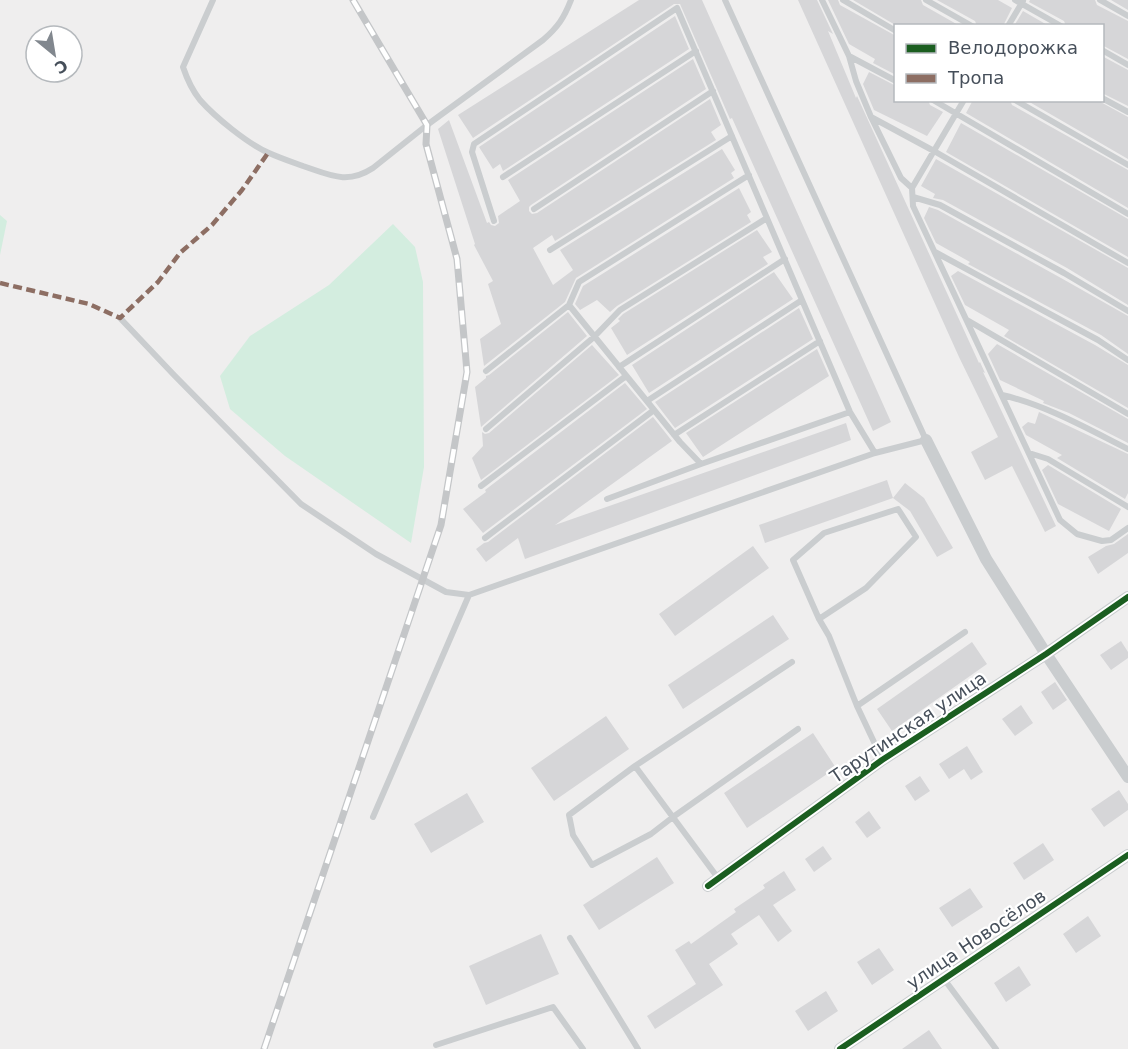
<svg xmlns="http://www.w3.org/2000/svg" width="1128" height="1049" viewBox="0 0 1128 1049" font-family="'DejaVu Sans',sans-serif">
	<rect width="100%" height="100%" fill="#efeeee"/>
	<path fill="#d3eddf" d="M0,215L7,221L0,255Z
		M393,224L415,247L423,282L424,467L411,543L285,456L230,409L220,376L250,336L329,285Z"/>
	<path fill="#d6d6d8" d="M639,0H702L891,422L873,431L732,118L730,119L680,4H674L473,138L458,115Z
		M798,0H817L833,34L828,31L856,98L857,96L979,363L980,362L985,373L983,372L1056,526L1045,532L1012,466L985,480L971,452L998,437L959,357Z
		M828,0H838L840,5L896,36V75L873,63L875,59L849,44Z
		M853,0H921L923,5L960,26H897Z
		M937,0H998L1012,8L1003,26H977L975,21Z
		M1030,0H1095L1097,5L1128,21V59L1102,45V26H1066L1064,21L1029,2Z
		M1111,0H1128V10Z
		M1023,11L1049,26H1014Z
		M675,16L689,49L503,171L500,164L493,169L479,147Z
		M1102,56L1128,70V106L1102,93Z
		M693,59L706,89L531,205L529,207V211L532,214L537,213L710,99L721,125L711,132L716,140L555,241L552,235L533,248L553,285L573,270L560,250L722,149L735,170L731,173L734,178L576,278L565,302L484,366L480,339L501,324L488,284L493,281L474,245L475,244L438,129L449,120L487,223L489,222L491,225L495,226L499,223L498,216L520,201L508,180Z
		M869,72L896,86V100H928L930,105L943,112L927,136L874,110L863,84Z
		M973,100H1010L1012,105L1128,170V208L966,113Z
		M1026,100H1097L1128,117V159Z
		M961,123L1128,219V257L946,152Z
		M936,159L1128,268V305L1067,268L943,200L933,198L935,194L921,186Z
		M739,188L751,212L747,215L751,222L617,306L610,312L597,300L580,310L575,304L583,286Z
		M929,207L938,210L1061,278L1128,316V354L1101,335L968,264L970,262L936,243L924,218Z
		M757,230L772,252L763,257L768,264L627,355L611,328L620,321L618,319L623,314Z
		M958,271L1095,345L1128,365V408L1004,336L1009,330L965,305L951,276Z
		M774,272L793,299L649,393L632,365Z
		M799,308L813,339L675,428L655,402Z
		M568,312L587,336L481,427L475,387L486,378V376L489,375Z
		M997,344L1128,419V443L1069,413L1043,403L1044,401L1000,380L988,354Z
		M592,345L619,375L481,480L472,458L483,446L482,432L485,434L489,433Z
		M817,349L829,376L703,457L686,433Z
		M625,383L647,409L483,533L463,509L486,492L485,490Z
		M1039,412L1128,454V493L1125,499L1057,458L1062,455L1026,435L1022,427L1028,422L1035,424Z
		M653,417L672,441L555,525L846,423L851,440L525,559L518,538L486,562L476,549L484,543L488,542Z
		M1048,465L1121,509L1109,531L1058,504L1042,470Z
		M887,480L893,498L765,543L759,525Z
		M905,483L924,498L953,548L937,557L910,511L893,498Z
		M1128,534V553L1098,574L1088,557L1106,546L1114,544Z
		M753,546L769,568L675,636L659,614Z
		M773,615L789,639L683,709L668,685Z
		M1121,641L1128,652V658L1111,670L1100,655Z
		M972,642L987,664L892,731L877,709Z
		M1055,682L1067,700L1053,710L1041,692Z
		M1021,705L1033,723L1015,736L1002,719Z
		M606,716L629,749L554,801L531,768Z
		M813,733L836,768L747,828L724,793Z
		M967,746L983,772L971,780L964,769L949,779L939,764Z
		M920,776L930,791L915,801L905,786Z
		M1119,790L1128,804V810L1104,827L1091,809Z
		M467,793L484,822L431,853L414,824Z
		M869,811L881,828L867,838L855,822Z
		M1043,843L1054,860L1024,880L1013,863Z
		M823,846L832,859L814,872L805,859Z
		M657,857L674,883L599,930L583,905Z
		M784,871L796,890L773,905L792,931L778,942L759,915L731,934L738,944L709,964L723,985L655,1029L647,1016L696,984L675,950L689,941L691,944L736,912L734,909L765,888L763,885Z
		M970,888L983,907L952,927L939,908Z
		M1088,916L1101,936L1076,953L1063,934Z
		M541,934L559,974L486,1005L469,966Z
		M879,948L894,970L872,985L857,962Z
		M1019,966L1031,985L1006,1002L994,983Z
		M826,991L838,1011L808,1031L795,1011Z
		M929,1030L942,1049H902Z"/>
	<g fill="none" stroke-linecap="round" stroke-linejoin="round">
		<path stroke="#cacdcf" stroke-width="6" d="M213,0L183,67C187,79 192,90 200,100C215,117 248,144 269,153C280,158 292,162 303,166C330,175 347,185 373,168L427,125L543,40C558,27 564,18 571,0
			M822,0L849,56
			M843,0L896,31
			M926,0L972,26
			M1015,0L1061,26
			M1100,0L1128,16
			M1008,26L1023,1
			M1102,50L1128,65
			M896,81L849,56L856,81L871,117L901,178L912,188
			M1102,98L1128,112
			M933,100L1128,214
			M964,100L912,188L913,206L1060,520L1077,534L1102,541L1111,540L1128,528
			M1015,100L1128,165
			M871,117L934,151L1128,263
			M749,175L579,282L569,305L680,442L701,464L850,412
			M503,177L696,51
			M913,197L940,205L1064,273L1128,311
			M534,209L713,91
			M494,221L472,152L474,144L677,8L850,412L875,453
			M550,250L732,136
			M935,252L1098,340L1128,360
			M120,318L174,375L301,504L376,554L446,592L469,595
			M967,320L1128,414
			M619,367L785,259
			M486,371L569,305
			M1002,395C1046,405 1088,429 1128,449
			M647,401L802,300
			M486,429L594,337L620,310L767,218
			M674,435L820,341
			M1029,453L1048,459L1128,507
			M481,486L626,376
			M607,499L701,464
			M485,538L654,410
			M819,619L866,588L916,537L898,509L824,533L793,560L819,619L829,636L857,706L882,759
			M857,706L965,632
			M635,766L569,815L573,835L592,865L651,834L673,817L798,729
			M373,817L469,595L875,453L926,440L725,0
			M718,878L635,766L792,662
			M570,938L638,1049
			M944,979L996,1049
			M436,1045L553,1007L583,1049"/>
		<path stroke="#cacdcf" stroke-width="12" d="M926,440L986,559L1046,654L1128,777
			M708,886L882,760L1046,654L1128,597
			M840,1049L1128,855"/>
		<defs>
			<path id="rail" d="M264,1049L441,525L467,372L457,259L426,144L427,125L353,0"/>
		</defs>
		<use href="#rail" stroke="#c4c6c8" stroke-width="7"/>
		<use href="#rail" stroke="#fff" stroke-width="4.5" stroke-dasharray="14" stroke-linecap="butt"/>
		<path stroke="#8d6e63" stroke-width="4.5" stroke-dasharray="9 4.5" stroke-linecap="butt" d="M0,283L89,304L120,318L158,282L180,253L212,225L242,190L268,153"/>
		<defs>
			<path id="cycleway" d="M708,886L882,760L1046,654L1128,597
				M840,1049L1128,855"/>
		</defs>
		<use href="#cycleway" stroke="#fff" stroke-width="10"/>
		<use href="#cycleway" stroke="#1b5e20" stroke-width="6"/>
	</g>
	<g text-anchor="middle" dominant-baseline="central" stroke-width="4.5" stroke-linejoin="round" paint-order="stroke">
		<g font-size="18" fill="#464f5a" stroke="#fff">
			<text transform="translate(908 727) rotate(-34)">Тарутинская улица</text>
			<text transform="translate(976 939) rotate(-34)">улица Новосёлов</text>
		</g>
	</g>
	<rect x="894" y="24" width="210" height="78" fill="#ffffff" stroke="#b5b9bd" stroke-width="1.5"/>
	<rect x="906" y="44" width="30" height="9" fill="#1b5e20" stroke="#b5b9bd" stroke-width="1.5"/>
	<text x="948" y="54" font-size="18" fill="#464f5a">Велодорожка</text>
	<rect x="906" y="74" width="30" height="9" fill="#8d6e63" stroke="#b5b9bd" stroke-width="1.5"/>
	<text x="948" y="84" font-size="18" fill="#464f5a">Тропа</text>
	<g transform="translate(54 54) rotate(150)"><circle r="28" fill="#ffffff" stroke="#b5b9bd" stroke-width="1.5"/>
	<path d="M0-4.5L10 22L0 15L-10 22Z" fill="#81878e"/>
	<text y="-9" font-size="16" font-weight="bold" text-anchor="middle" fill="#464f5a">С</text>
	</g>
</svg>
